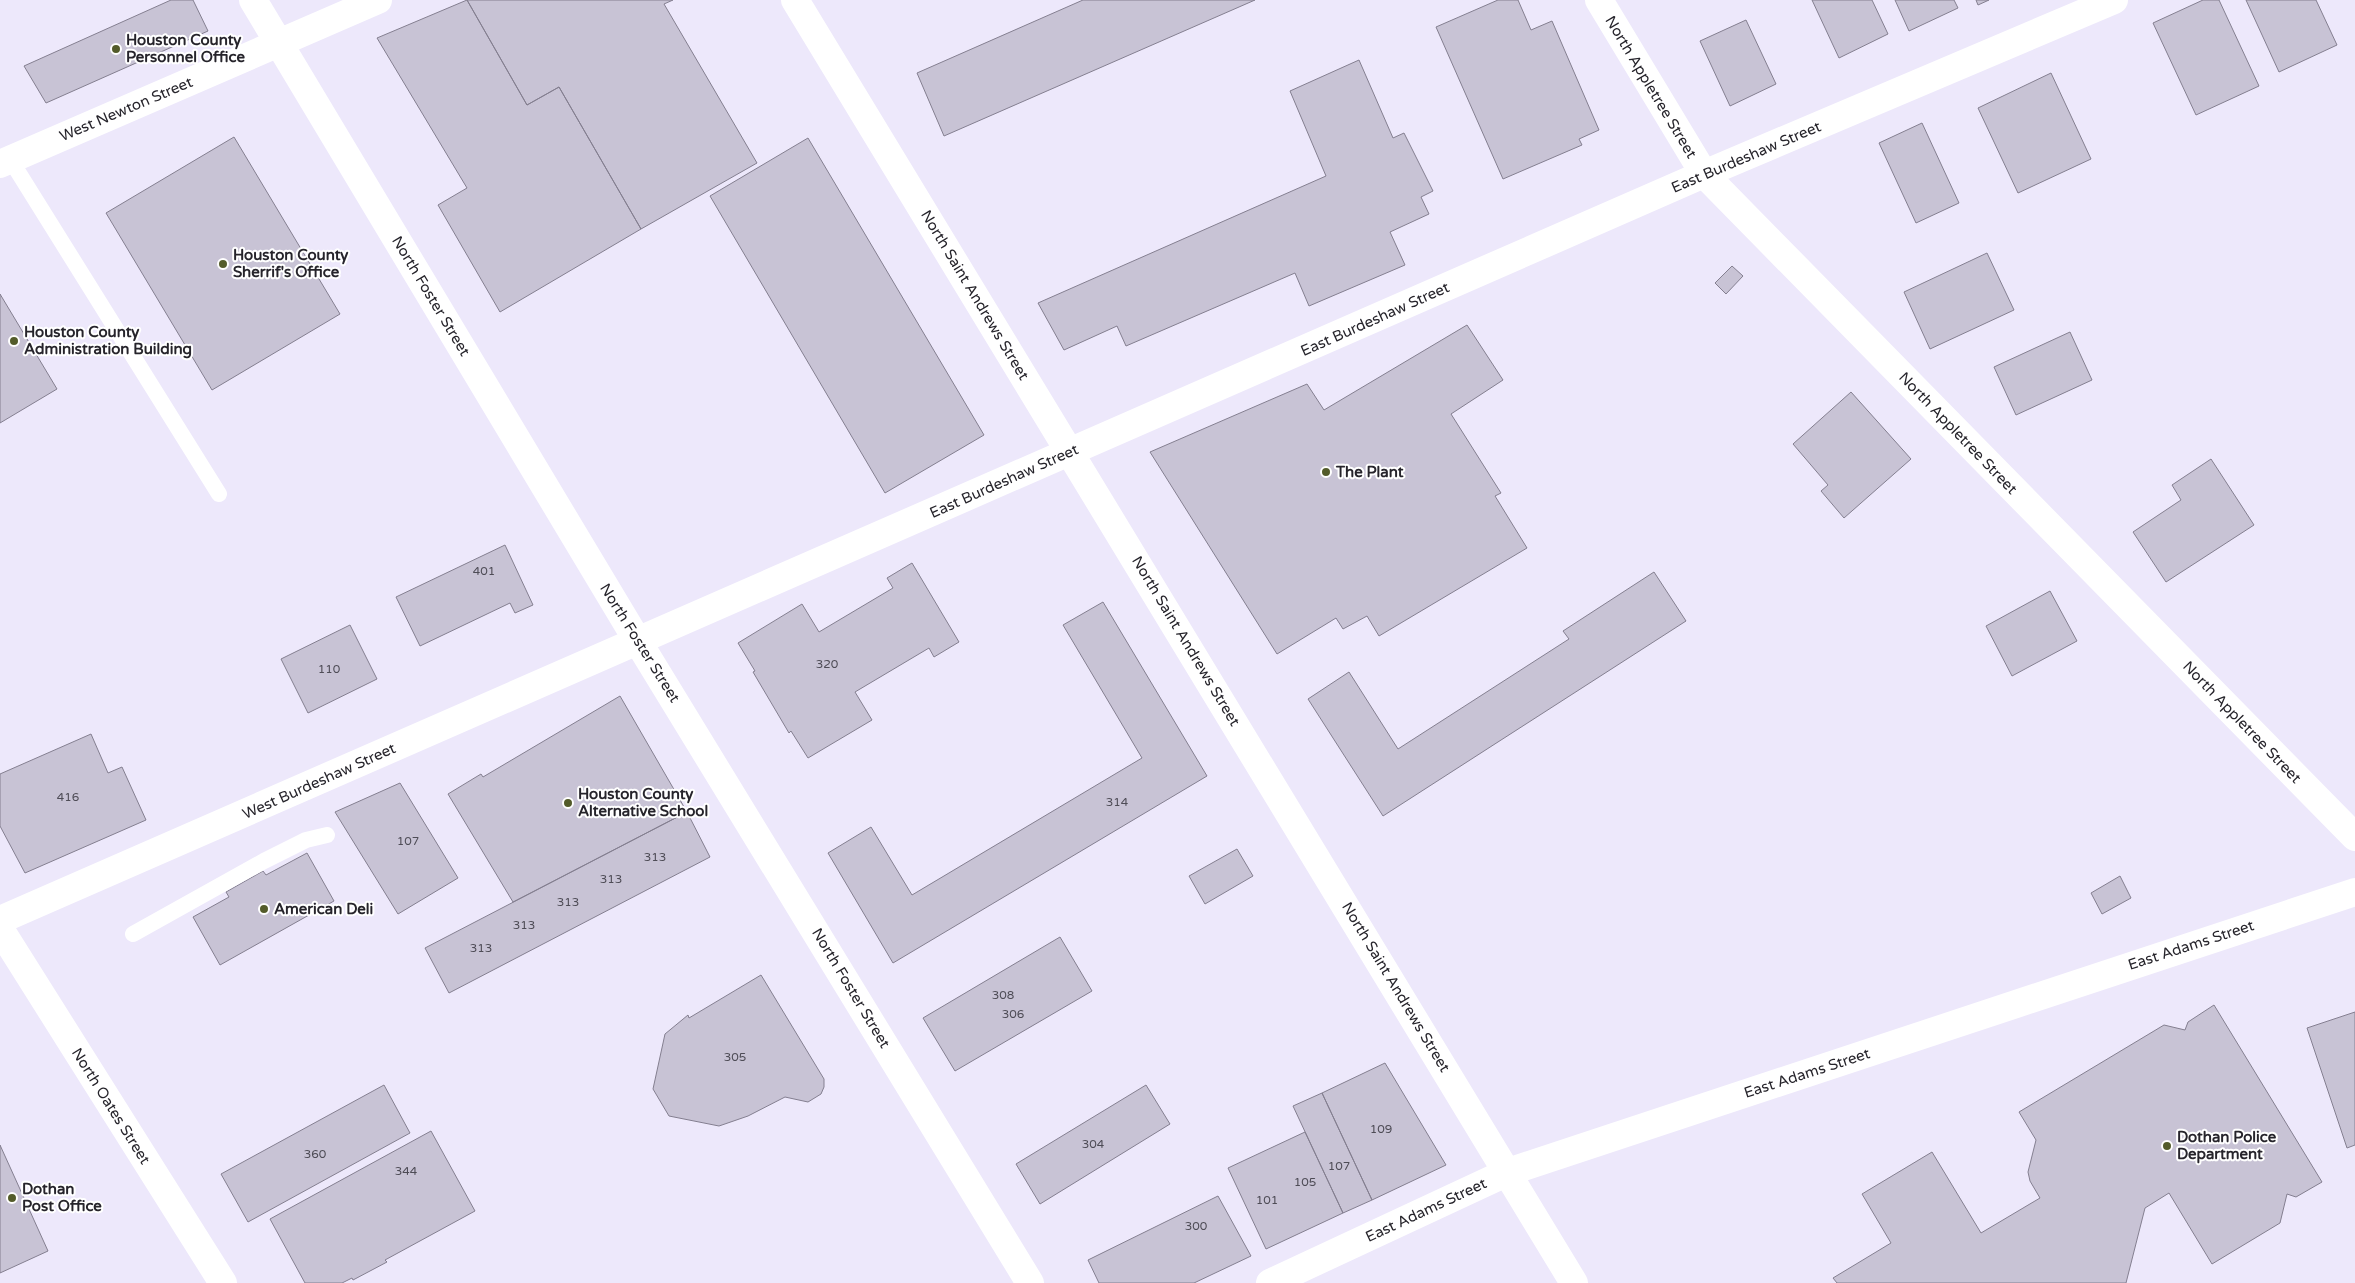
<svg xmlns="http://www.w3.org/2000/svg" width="2355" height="1283" viewBox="0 0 2355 1283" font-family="'Varela Round',sans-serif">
	<rect width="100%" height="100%" fill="#ede8fb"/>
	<path fill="#c8c3d5" stroke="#847f90" d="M171,0H193L208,31L46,103L24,66Z
		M467,0H673L664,4L757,163L641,229L559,87L527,105Z
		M467,0L527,105L559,87L641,229L500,312L438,205L467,188L377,38Z
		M1083,0H1255L944,136L917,73Z
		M1498,0H1518L1531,30L1552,21L1599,130L1579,139L1582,145L1503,179L1436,27Z
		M1812,0H1872L1888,34L1839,58Z
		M1895,0H1954L1958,8L1909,31Z
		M1976,0H1989L1978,5Z
		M2203,0H2219L2259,86L2196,115L2153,23Z
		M2246,0H2316L2337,45L2279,72Z
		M1746,20L1776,84L1730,106L1700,41Z
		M1359,60L1393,138L1404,133L1433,191L1421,197L1429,214L1390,232L1405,265L1309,306L1295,273L1126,346L1117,326L1064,350L1038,303L1326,176L1290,91Z
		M2051,73L2091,159L2018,193L1978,108Z
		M1922,123L1959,203L1916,223L1879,143Z
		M234,137L340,314L212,390L106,213Z
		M808,138L984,435L885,493L710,196Z
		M1987,253L2014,310L1930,349L1904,292Z
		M1732,266L1743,276L1726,294L1715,283Z
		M0,294L57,389L0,423Z
		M1467,325L1503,380L1451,414L1501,493L1495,496L1527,548L1379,636L1367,616L1343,629L1336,618L1277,654L1150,452L1307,384L1324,410Z
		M2070,332L2092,380L2016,415L1994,367Z
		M1851,392L1911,459L1844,518L1821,491L1828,485L1793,444Z
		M2211,459L2254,525L2166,582L2133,532L2181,500L2172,485Z
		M505,545L533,605L515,613L510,603L420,646L396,597Z
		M912,563L959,642L934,657L929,648L855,692L872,720L808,758L791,731L789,733L753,672L755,671L738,643L802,604L819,632L893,588L887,578Z
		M1654,572L1686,621L1383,816L1308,699L1349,672L1398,749L1569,639L1563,631Z
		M2050,591L2077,641L2012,676L1986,626Z
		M1103,602L1207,776L893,963L828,853L871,827L912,895L1142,758L1063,625Z
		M350,625L377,679L308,713L281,659Z
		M620,696L687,812L513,902L448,794L481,774L483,777Z
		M91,734L108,773L122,767L146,820L25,873L0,826V774Z
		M400,783L458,878L398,914L335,812Z
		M687,812L710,857L449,993L425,948Z
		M1237,849L1253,876L1205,904L1189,876Z
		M307,853L334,901L220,965L193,917L229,897L226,892L263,871L266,875Z
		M2120,876L2131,898L2102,914L2091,893Z
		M1060,937L1092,991L955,1071L923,1018Z
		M761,975L824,1079V1087L821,1094L808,1102L785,1097L748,1116L719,1126L669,1116L653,1089L665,1034L688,1015L689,1018Z
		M2214,1005L2322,1182L2296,1197L2287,1194L2280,1223L2212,1264L2169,1193L2145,1208L2126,1283H1837L1833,1278L1891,1243L1862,1194L1932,1152L1981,1233L2040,1198L2030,1181L2028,1172L2036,1140L2019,1112L2164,1025L2185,1030L2188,1022Z
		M2355,1012V1145L2347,1148L2307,1028Z
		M1385,1063L1446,1165L1372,1200L1322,1093Z
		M384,1085L410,1133L248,1222L221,1174Z
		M1146,1085L1170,1124L1040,1204L1016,1164Z
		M1322,1093L1372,1200L1343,1213L1293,1106Z
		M431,1131L475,1211L385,1260L387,1262L353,1280L352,1278L342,1283H305L270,1219Z
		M1305,1132L1343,1213L1266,1249L1228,1168Z
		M0,1145L48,1251L0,1273Z
		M1218,1196L1251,1256L1194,1283H1099L1088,1260Z"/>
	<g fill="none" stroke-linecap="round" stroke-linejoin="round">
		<path stroke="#fff" stroke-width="16" d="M10,159L219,494
			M133,934L264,861L306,840L327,835"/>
		<path stroke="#fff" stroke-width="28" d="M253,0L637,640L1030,1283
			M795,0L1574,1283
			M1599,0L1704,174L2355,837
			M0,164L378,0
			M1270,1283L1508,1172L2355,892"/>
		<path stroke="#fff" stroke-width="28" d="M0,920L1704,174L2114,0"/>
		<path stroke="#fff" stroke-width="28" d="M0,929L223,1283"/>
	</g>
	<g fill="#535b2a" stroke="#fff" stroke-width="2">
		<circle cx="116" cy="49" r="5"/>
		<circle cx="223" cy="264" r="5"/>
		<circle cx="14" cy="341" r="5"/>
		<circle cx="1326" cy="472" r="5"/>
		<circle cx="568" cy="803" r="5"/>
		<circle cx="264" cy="909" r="5"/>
		<circle cx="2167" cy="1146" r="5"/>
		<circle cx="12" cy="1198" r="5"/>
	</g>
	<g text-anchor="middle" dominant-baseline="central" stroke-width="4" stroke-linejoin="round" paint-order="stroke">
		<g font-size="12" fill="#4e4c56">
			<text x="484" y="571">401</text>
			<text x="827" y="664">320</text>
			<text x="329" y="669">110</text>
			<text x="68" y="797">416</text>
			<text x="1117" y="802">314</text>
			<text x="408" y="841">107</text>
			<text x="655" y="857">313</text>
			<text x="611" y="879">313</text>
			<text x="568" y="902">313</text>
			<text x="524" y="925">313</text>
			<text x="481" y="948">313</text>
			<text x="1003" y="995">308</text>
			<text x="1013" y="1014">306</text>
			<text x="735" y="1057">305</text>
			<text x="1381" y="1129">109</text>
			<text x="1093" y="1144">304</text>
			<text x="315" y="1154">360</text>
			<text x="1339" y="1166">107</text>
			<text x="406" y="1171">344</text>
			<text x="1305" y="1182">105</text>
			<text x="1267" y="1200">101</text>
			<text x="1196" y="1226">300</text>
		</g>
		<g font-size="15" font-weight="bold" fill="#26242b" stroke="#fff" text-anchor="start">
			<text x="126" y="40">Houston County<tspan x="126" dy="17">Personnel Office</tspan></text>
			<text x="233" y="255">Houston County<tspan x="233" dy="17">Sherrif's Office</tspan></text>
			<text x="24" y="332">Houston County<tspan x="24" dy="17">Administration Building</tspan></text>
			<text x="1336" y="472">The Plant</text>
			<text x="578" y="794">Houston County<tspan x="578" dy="17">Alternative School</tspan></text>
			<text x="274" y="909">American Deli</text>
			<text x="2177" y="1137">Dothan Police<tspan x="2177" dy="17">Department</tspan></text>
			<text x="22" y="1189">Dothan<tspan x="22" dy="17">Post Office</tspan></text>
		</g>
		<g font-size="15" fill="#26242b" stroke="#fff">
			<text transform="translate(1651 87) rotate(59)">North Appletree Street</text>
			<text transform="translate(126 109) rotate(-23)">West Newton Street</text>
			<text transform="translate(1746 157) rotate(-23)">East Burdeshaw Street</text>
			<text transform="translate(975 295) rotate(59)">North Saint Andrews Street</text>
			<text transform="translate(431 296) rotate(59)">North Foster Street</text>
			<text transform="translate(1375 319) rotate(-24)">East Burdeshaw Street</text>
			<text transform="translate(1958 433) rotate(46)">North Appletree Street</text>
			<text transform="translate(1004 481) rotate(-24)">East Burdeshaw Street</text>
			<text transform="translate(1186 641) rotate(59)">North Saint Andrews Street</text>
			<text transform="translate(640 643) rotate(58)">North Foster Street</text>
			<text transform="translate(2242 722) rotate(46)">North Appletree Street</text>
			<text transform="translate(319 781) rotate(-24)">West Burdeshaw Street</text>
			<text transform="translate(2191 945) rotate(-18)">East Adams Street</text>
			<text transform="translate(1396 987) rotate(59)">North Saint Andrews Street</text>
			<text transform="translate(851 988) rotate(59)">North Foster Street</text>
			<text transform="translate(1807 1073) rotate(-18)">East Adams Street</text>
			<text transform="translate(111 1106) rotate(58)">North Oates Street</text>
			<text transform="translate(1426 1210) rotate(-25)">East Adams Street</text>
		</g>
	</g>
</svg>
